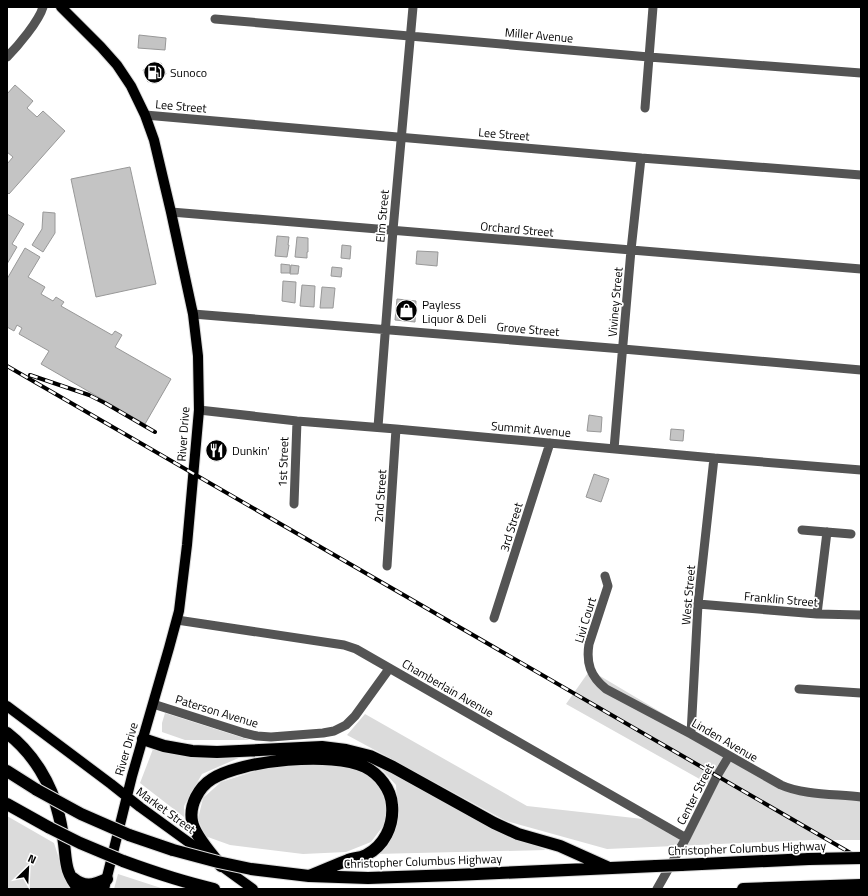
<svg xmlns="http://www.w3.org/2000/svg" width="868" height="896" viewBox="0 0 868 896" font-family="'Titillium Web',sans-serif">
	<rect width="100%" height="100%" fill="#fff"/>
	<path fill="#dbdbdb" d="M590,670L790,789L861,797V840H811L607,849L506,821L347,735L365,714L527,806L652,820L686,837L712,786L566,704Z
		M165,713L250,740H185L162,732V723Z
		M153,749L204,757L243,756L202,774L184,806V817L140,783Z
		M374,761L497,829L546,850L375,854L386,846L398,822L396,785Z
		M310,763L346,765L372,775L387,795V821L371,842L346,852L303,854L230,845L205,836L198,819L203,798L221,782L265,768Z
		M7,816L54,843L62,868L76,889H7Z
		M118,874L164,889H114Z"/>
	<path fill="#c4c4c4" stroke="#989898" d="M139,35L166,38L165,50L138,48Z
		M161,63L166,74L148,82L143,70Z
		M15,85L33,101L27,108L37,117L43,111L65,131L9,194L7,192V164L13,157L7,152V94Z
		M130,167L156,284L96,297L71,179Z
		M43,212L55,213V233L43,252L32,245L42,229Z
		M7,214L24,224L12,244L17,247L7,264Z
		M277,236L289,237L288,245H289L287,257L275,256Z
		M297,237L308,238V252H307V258L295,257Z
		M342,245L351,246L350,259L341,258Z
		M25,248L40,257L28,277L45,287L41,294L53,301L56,297L64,302L61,306L112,335L115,331L122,335L115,347L171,379L145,424L41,364L49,351L19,334L22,328L17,325L14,331L7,327V279Z
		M417,251L438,252L437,266L416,264Z
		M281,264L290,265V273H281Z
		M291,265L299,266L298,274H290Z
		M332,267L342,268L341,277L331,276Z
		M283,281L296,282L295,303L282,301Z
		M302,285L315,286L314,307L300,306Z
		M322,287L335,288L333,308H320Z
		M397,299L416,301L415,322L395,320Z
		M589,415L602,417L601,432L587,431Z
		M671,429L684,430L683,441L670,440Z
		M594,474L609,479L601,502L586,497Z"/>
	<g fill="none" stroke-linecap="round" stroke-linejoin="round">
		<defs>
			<path id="major" d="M61,7L101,47L117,65L131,86L145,115L154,140L171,212L193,314L198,356L199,410L187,545L179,611L169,648L132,776L104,889
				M7,706L111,784L140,807L253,889"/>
			<path id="highway" d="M7,733C33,753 52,784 59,816C61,823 62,830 63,837C67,859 63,870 79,889
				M143,739L164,746L192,751L217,752L322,747L346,750L370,756L393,767L494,823L518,834L560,846L609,868
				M7,771L37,790
				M7,804L50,828
				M129,835L173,850
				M123,861C153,872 183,882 214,889
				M681,865L809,859
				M221,866C212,854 194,835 192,821C189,805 199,787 212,779C242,760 333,751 365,767C379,774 391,789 392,805C394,826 384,846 366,855C360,858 354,858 348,860C335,865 322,871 309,876
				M251,869L309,876L368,878L455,875L656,866
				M73,878C85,888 93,885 107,879
				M743,889L861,885"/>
		</defs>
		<use href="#major" stroke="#dbdbdb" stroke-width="12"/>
		<use href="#highway" stroke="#dbdbdb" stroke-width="14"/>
		<path stroke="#545454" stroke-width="9" d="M215,19L649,57L861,73
			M7,57C18,46 39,21 43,7
			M645,108L653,7
			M145,115L641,158L861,175
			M171,212L861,269
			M193,314L623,349L861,370
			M199,410L297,421L396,429L714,458L861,470
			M378,427L393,230L413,7
			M614,449L631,250L641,158
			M294,504L297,421
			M802,530L851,534
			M387,566L396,429
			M605,576L608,586L589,644C586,663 590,676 606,689L691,734L781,785C803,795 836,794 861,797
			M698,604L817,614L861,615
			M817,614L827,532
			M494,618L550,443
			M177,620L344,645L356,649L686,838
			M799,689L861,693
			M153,704L244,733L257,736L271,737L323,733L334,731L346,725L355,716L389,669
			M691,734L698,604L714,458
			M657,889L686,838L717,776L729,756"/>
		<use href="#major" stroke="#000" stroke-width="10"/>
		<use href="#highway" stroke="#000" stroke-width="12"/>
		<defs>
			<path id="rail" d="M7,366L861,859
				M30,375L89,395L105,403L155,432"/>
		</defs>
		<use href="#rail" stroke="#000" stroke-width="4"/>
		<use href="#rail" stroke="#fff" stroke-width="2.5" stroke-dasharray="8" stroke-linecap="butt"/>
		<defs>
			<path id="highway-bridge" d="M37,790L81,814L129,835
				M50,828L80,843L123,861
				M173,850L218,862L251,869
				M809,859L861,858
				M656,866L681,865"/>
		</defs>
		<use href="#highway-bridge" stroke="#dbdbdb" stroke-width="14" stroke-linecap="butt"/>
		<use href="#highway-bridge" stroke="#000" stroke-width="12"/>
	</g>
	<defs>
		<symbol id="fuel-disc" viewBox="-11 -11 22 22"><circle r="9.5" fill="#000" stroke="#fff"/><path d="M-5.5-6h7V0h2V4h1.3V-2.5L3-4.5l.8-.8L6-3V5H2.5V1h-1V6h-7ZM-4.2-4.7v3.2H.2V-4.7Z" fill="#fff"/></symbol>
		<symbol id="shop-disc" viewBox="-11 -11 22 22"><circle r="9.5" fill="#000" stroke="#fff"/><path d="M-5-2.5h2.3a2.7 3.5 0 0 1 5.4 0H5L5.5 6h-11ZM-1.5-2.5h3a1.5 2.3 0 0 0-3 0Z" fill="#fff"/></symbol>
		<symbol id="restaurant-disc" viewBox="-11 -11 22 22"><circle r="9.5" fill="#000" stroke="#fff"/><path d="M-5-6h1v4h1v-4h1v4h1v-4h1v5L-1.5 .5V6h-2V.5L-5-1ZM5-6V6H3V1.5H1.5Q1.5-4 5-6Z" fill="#fff"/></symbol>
	</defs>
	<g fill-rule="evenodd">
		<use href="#fuel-disc" x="142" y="60" width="25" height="25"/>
		<use href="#shop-disc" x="394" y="298" width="25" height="25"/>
		<use href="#restaurant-disc" x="204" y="438" width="25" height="25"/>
	</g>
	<g text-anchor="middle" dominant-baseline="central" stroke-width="3.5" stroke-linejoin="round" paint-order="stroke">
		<g font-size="12" fill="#000" stroke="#fff">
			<text transform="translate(539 35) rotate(5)">Miller Avenue</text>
			<text transform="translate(181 106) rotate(5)">Lee Street</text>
			<text transform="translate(504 134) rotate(5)">Lee Street</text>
			<text transform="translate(382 216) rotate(-85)">Elm Street</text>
			<text transform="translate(517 229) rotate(5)">Orchard Street</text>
			<text transform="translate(615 302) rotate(-85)">Viviney Street</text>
			<text transform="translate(528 329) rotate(5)">Grove Street</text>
			<text transform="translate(531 429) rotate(5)">Summit Avenue</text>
			<text transform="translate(183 434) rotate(-86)">River Drive</text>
			<text transform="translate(283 462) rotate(-88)">1st Street</text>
			<text transform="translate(380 496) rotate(-86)">2nd Street</text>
			<text transform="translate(511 527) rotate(-73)">3rd Street</text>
			<text transform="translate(688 595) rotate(-85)">West Street</text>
			<text transform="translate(781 599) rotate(5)">Franklin Street</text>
			<text transform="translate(585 620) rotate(-73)">Livi Court</text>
			<text transform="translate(448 688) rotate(30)">Chamberlain Avenue</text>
			<text transform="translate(217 711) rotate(17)">Paterson Avenue</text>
			<text transform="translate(725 740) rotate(30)">Linden Avenue</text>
			<text transform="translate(126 749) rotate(-74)">River Drive</text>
			<text transform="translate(695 794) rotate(-63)">Center Street</text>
			<text transform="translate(166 810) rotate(36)">Market Street</text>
			<text transform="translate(747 848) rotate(-2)">Christopher Columbus Highway</text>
			<text transform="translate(423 861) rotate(-2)">Christopher Columbus Highway</text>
		</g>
		<g font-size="12" fill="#000" stroke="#fff" text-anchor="start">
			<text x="170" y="72">Sunoco</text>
			<text x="422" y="304">Payless<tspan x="422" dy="14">Liquor &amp; Deli</tspan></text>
			<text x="232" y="450">Dunkin'</text>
		</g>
	</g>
	<rect width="868" height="896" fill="none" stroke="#000000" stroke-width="16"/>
	<g transform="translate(28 868) rotate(24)" stroke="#ffffff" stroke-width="3" paint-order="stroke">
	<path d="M0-3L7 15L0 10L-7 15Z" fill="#000000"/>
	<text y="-6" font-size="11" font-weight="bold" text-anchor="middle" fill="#000000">N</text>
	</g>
</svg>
